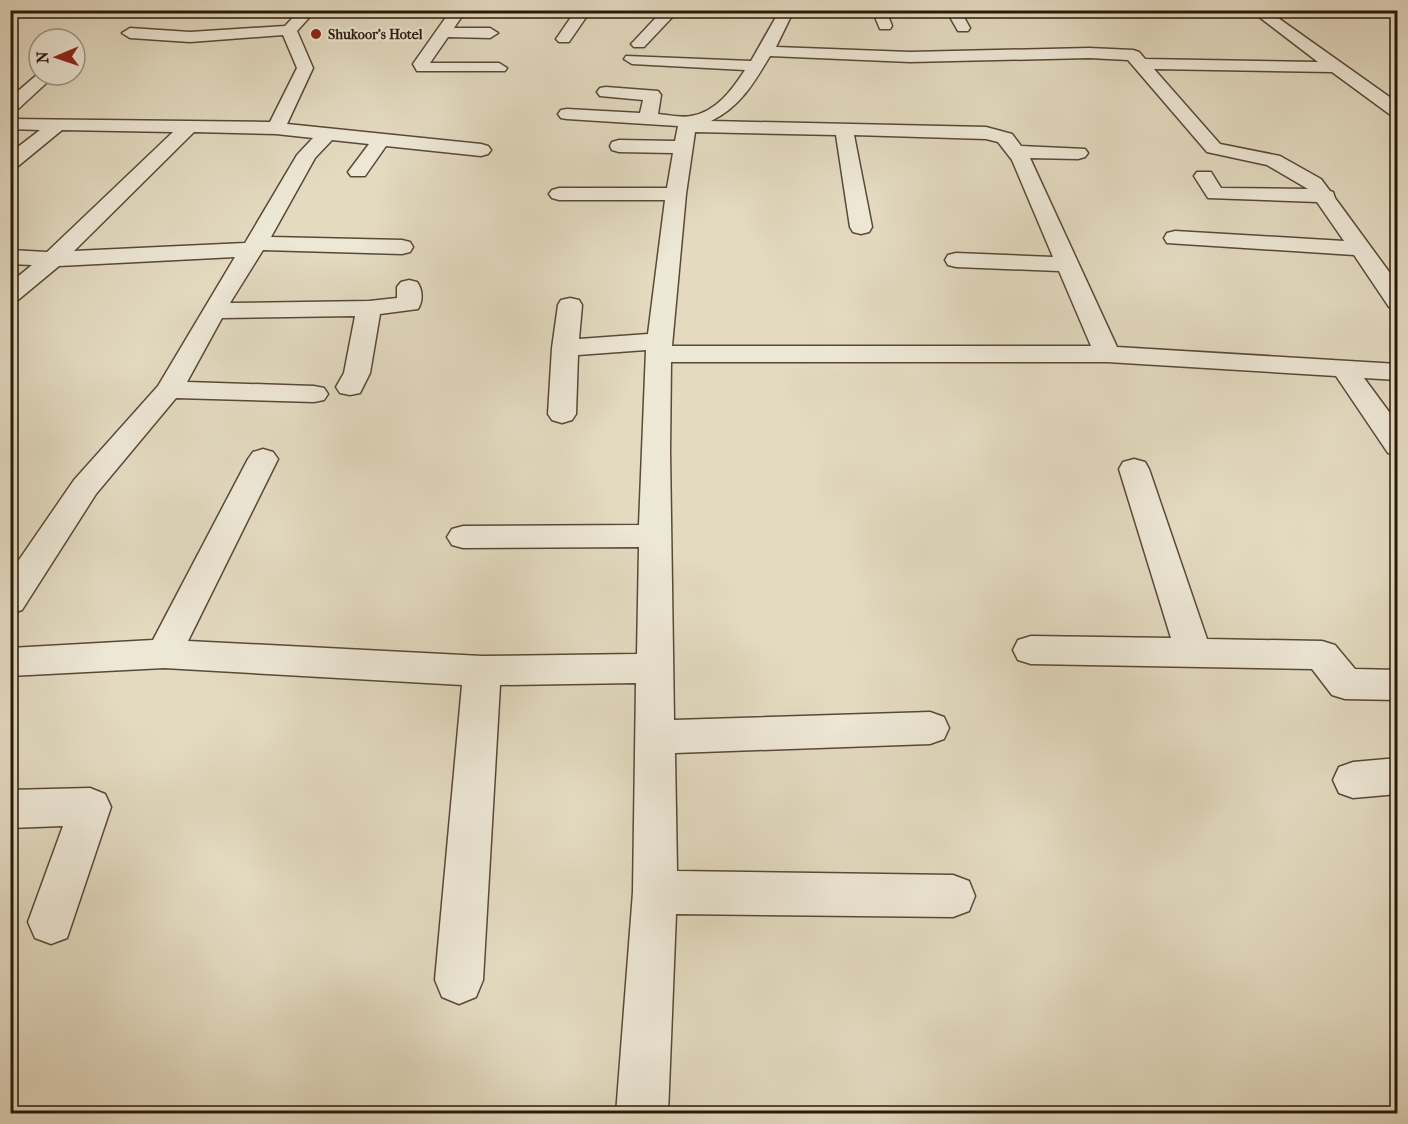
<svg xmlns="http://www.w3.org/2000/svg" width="1408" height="1124" viewBox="0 0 1408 1124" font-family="'IM FELL French Canon',serif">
	<rect width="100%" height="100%" fill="#e3dac0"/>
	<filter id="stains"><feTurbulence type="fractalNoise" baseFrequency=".00333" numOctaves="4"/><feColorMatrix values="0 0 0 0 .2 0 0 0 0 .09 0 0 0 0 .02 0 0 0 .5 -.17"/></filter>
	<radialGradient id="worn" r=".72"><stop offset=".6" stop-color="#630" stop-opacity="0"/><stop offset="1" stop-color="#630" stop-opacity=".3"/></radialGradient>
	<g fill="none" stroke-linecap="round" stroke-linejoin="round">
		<defs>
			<path id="minor" d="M300,10H316L297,31L313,68L287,124L481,144L488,146L491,150L488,154L481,156L386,146L365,176H351L348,172L369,144L332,140L315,158L271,237L402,240L410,242L413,247L410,252L402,254L263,250L230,303L369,301L397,298V287L401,282L409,280L417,282C423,290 423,301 418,309L380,314L370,373L360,393L350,395L340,393L336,387L344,373L355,316L222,318L187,382L314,386L324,388L328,394L324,400L314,402L176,398L96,494L22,610L10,614V573L74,480L158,386L235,257L59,266L18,300L10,302V283L32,265L10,264V250L47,252L173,132L62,130L17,167L10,169V153L40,130L10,129V119L270,122L297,68L283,35L190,42L130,38L122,33L130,28L190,32L285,26ZM194,132L276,134L313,138L297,155L245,243L74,251Z
				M451,10H466L454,28H490L498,33L490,38L448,37L430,63H499L507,68L505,71H417L413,64Z
				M576,10H591L569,42H559L556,39Z
				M663,10H679L644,47H634L631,44L634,41Z
				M780,10H794L776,47L910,52L1089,48L1133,50L1139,52L1145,59L1318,62L1250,10H1267L1398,103V117L1392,116L1332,72L1154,69L1220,144L1280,156L1321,179L1330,191L1333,192L1335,198L1398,284V309L1389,307L1354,255L1167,243L1164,238L1167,233L1175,231L1344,241L1317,202L1208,198L1194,176L1197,172H1211L1221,188L1308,189L1267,165L1207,152L1128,60L1089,58L910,62L770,56C754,83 740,107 711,121L986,127L1012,134L1021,146L1085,149L1088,153L1085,157L1078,159L1030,158L1117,347L1398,364V380L1364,378L1398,424V455L1388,453L1336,376L1107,362H671L670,451L674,720L930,712L944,717L949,728L944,739L930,744L675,753L677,871L953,875L969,881L975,896L969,911L953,917L676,914L668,1114H616L633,892L636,683L500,685L483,980L476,997L459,1004L442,997L435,980L462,685L164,668L10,676V648L153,640L248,459L253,452L263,449L273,452L278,459L188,641L482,656L637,654L639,547L463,548L452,545L447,537L452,529L463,526L639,525L646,350L578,355L576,414L572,420L562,423L552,420L548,414L552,348L558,305L561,300L570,298L579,300L582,305L579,339L648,334L665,200H559L552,198L549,194L552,190L559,188H667L673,153L619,152L612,150L610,146L612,142L619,140L675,141L678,126L567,119L561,118L558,114L561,110L567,109L640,113L643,100L600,96L597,92L600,88L606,87L658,91L661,95L658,114C668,115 682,118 691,116C716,112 732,90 745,70L632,64L624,59L626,56L751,61ZM695,132L836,135L850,227L853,232L861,234L869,232L872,227L854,135L986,139L998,142L1012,160L1053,257L956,253L948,255L945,260L948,265L956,267L1059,271L1091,346H672L686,194Z
				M872,10H886L892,26L890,29H880Z
				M946,10H960L970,28L968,31H958Z
				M39,73L55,75L16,111L10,112V98Z
				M1134,459L1145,462L1149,469L1207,639L1322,641L1335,645L1355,669L1398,670V700L1345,699L1332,695L1312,669L1031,664L1018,660L1013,650L1018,640L1031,636L1171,638L1119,469L1123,462Z
				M1398,758V794L1353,798L1339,793L1333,780L1339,767L1353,762Z
				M90,788L105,794L111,807L67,938L51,944L35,938L28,922L63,826L10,828V790Z"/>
		</defs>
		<use href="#minor" stroke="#594937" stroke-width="3"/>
		<use href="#minor" fill="#ede7d6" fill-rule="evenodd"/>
	</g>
	<circle fill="#8f2418" stroke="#ede7d6" stroke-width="2" cx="316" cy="34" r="6"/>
	<g text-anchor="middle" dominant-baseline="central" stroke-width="4.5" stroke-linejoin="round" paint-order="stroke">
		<g font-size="14" font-weight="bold" fill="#2b1909" stroke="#ede7d6" text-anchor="start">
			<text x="328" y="34">Shukoor's Hotel</text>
		</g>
	</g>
	<rect width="1408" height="1124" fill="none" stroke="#e3dac0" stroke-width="36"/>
	<rect x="12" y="12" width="1384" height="1100" fill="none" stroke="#2b1909" stroke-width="3"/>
	<rect x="18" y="18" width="1372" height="1088" fill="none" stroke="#2b1909" stroke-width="1.5"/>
	<g transform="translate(57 57) rotate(268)"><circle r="28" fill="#ede7d6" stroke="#9f9584" stroke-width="1.5"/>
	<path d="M0-4.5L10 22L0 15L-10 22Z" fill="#8f2418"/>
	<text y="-9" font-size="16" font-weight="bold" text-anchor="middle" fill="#2b1909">N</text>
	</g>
	<rect width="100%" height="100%" filter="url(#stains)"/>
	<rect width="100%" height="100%" fill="url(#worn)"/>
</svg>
